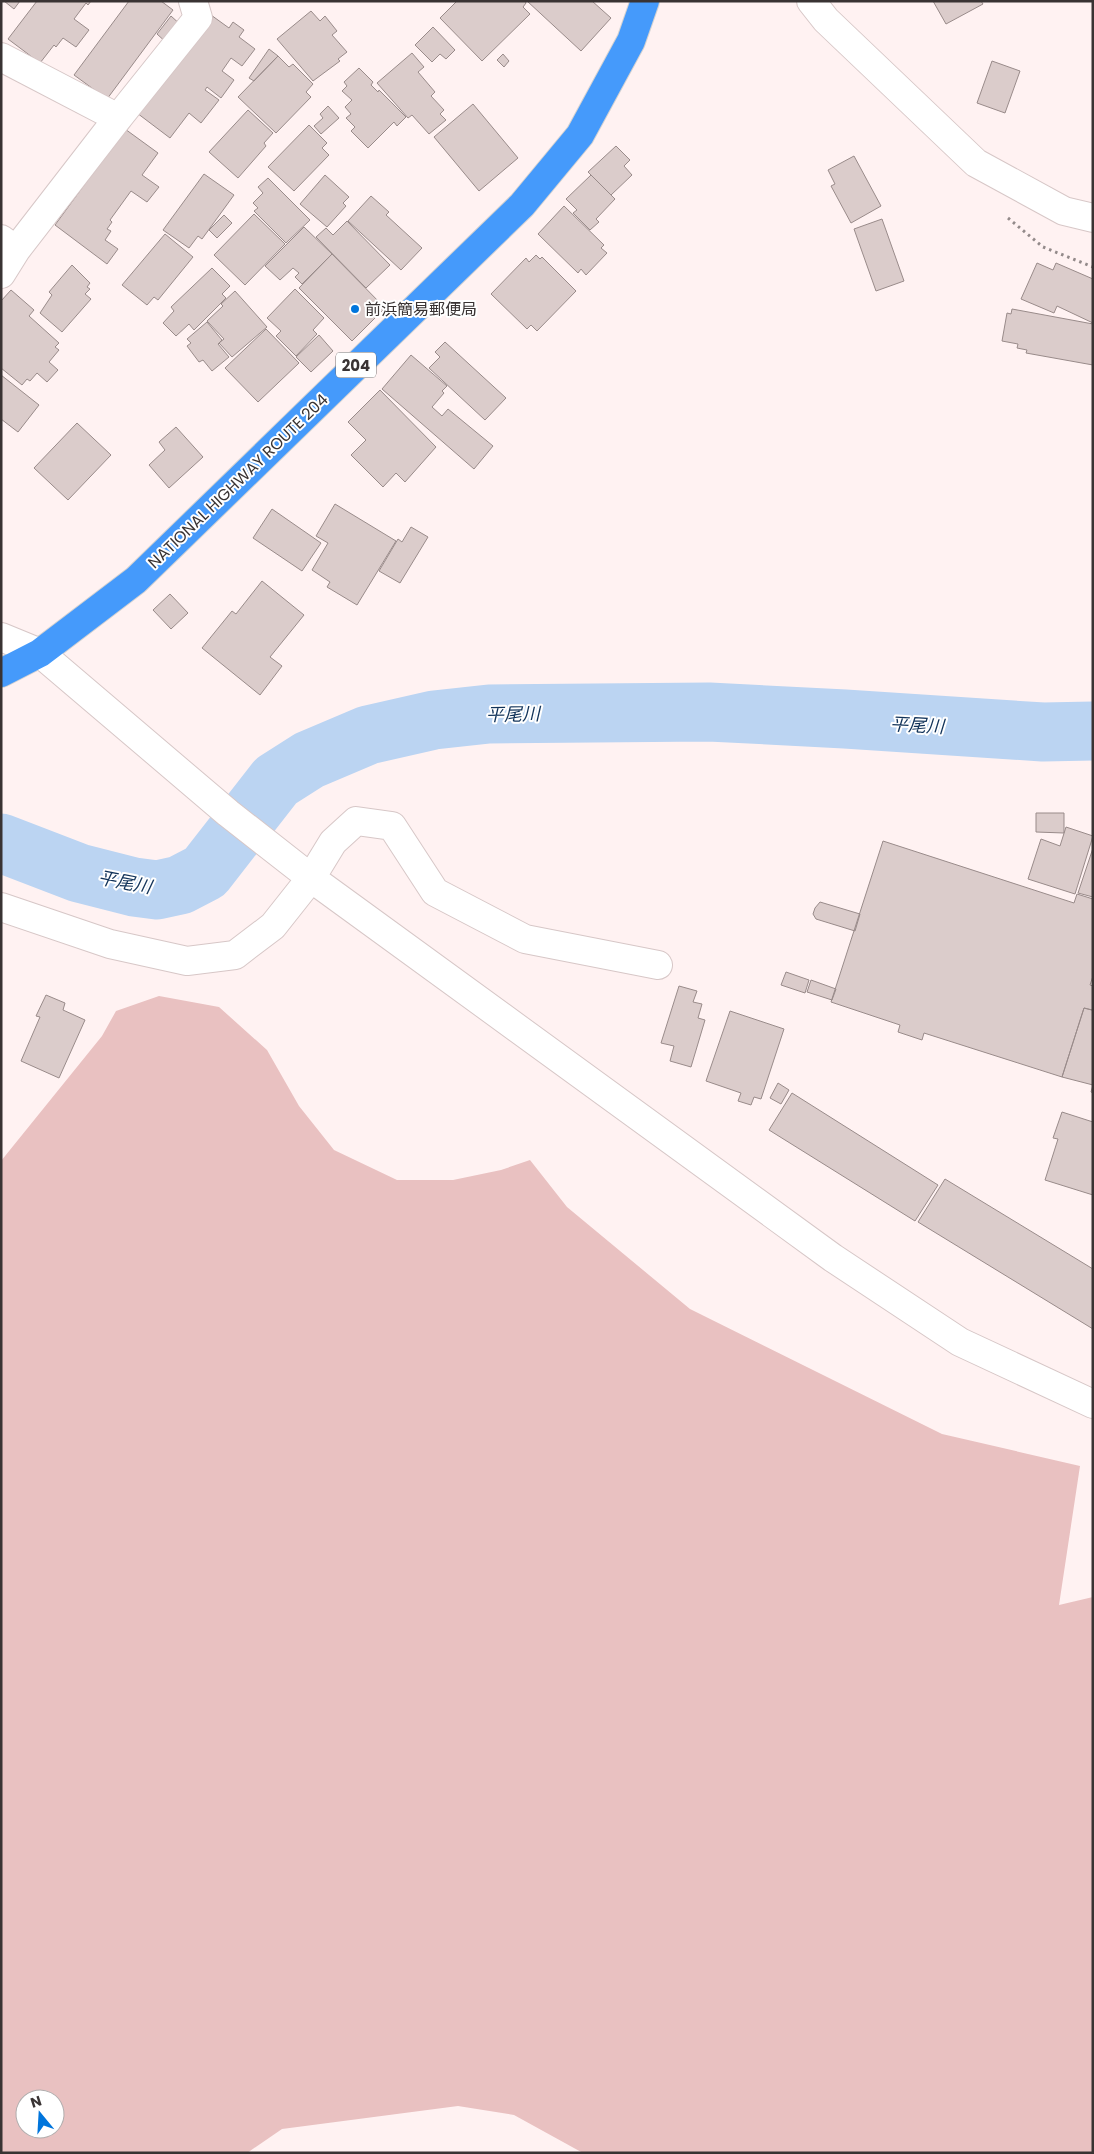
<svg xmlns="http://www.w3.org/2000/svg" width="1094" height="2154" viewBox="0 0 1094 2154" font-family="Poppins,'Noto Sans JP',sans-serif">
	<rect width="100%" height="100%" fill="#fff2f2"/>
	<path fill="#e9c1c1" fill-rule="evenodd" d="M159,996L219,1007L267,1050L299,1106L334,1150L397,1180H453L501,1170L530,1160L567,1207L690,1309L942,1434L1080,1466L1059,1605L1093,1597V2153H583L514,2115L458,2106L282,2129L247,2153H1V1161L102,1036L116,1011ZM25,2099H55V2129H25Z"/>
	<path fill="#bbd4f2" stroke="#94a4b9" d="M1,828L122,874L137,885L135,889L76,880L1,860Z"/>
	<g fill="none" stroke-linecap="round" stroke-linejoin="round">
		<path stroke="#bbd4f2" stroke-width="59" d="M1,843L79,873L134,887L157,890L180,885L205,872L276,781L309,760L368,735L434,720L489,714L709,712L845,719L1043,732L1093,731"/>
	</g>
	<path fill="#dbcccb" stroke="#998b8a" d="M4,1H20L14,9Z
		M37,1H91L88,5L86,3L74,19L89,30L76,47L63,38L56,47L54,45L40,63L8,39Z
		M129,1H161L173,10L107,99L74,75Z
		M457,1H525L526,3L523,7L530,14L482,61L440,18Z
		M527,1H592L611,18L581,51Z
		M933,1H981L983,4L946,24Z
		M311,11L320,21L325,16L337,31L332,35L347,52L338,59L340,61L313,81L277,39Z
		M211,15L229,28L233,22L244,30L239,37L255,49L242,66L231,58L222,71L234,80L221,98L207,87L205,90L219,100L201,123L189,113L170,138L137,113Z
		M171,16L182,26L168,44L157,34Z
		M433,27L455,50L446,59L440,54L432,62L415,45Z
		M269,49L278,56L254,81L249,78Z
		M412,53L424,67L418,72L435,92L431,96L444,110L440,114L446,120L429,134L412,115L408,118L377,83Z
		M503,54L509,61L504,67L497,60Z
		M278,56L289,67L293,64L313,84L306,92L311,97L276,133L238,97Z
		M992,61L1020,71L1005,113L977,103Z
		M359,68L373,82L371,85L378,92L379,90L406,117L397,126L394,122L368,148L351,131L355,127L346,118L351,114L345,107L352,100L342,91L347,86L344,82Z
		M473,104L518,158L479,191L434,137Z
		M328,106L339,118L321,134L314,126L323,118L320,114Z
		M248,110L273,133L264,143L266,146L238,178L209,152Z
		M309,125L327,143L322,148L329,155L294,191L268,167Z
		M125,129L158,153L142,175L159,187L147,202L131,191L110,220L112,222L107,229L111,231L105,240L118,249L107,264L55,225Z
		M616,146L630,160L624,166L632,175L611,195L588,172Z
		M854,156L881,206L851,223L831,186L835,184L828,170Z
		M204,174L234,195L202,239L198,236L189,248L163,230Z
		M325,175L349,197L343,203L346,206L327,227L300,204Z
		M591,175L615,199L596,219L599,222L590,230L573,213L577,210L566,199Z
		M268,178L310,220L286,243L254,211L258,208L253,203L263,193L258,187Z
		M371,196L389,212L386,215L422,248L401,270L348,221Z
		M564,206L604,245L601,248L607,253L586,275L581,269L578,273L538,234Z
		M254,214L285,244L245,285L214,255Z
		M224,215L232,223L217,238L209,230Z
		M882,219L904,281L876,291L854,229Z
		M347,221L390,265L366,288L316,237L326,228L333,235Z
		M304,227L332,254L302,284L295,277L299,273L293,268L280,280L265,266Z
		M165,234L193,257L158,300L154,297L147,305L122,285Z
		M332,254L385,308L352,341L299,288Z
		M536,255L540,259L542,257L576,291L537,331L531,325L527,329L491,294L526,258L529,262Z
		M1037,263L1053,270L1056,263L1093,279V323L1057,306L1054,313L1021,299Z
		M72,265L90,283L87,287L90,289L85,294L91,299L62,332L40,313L52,295L49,292Z
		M212,268L230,286L222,294L226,298L194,330L189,324L176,336L163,323L174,311L171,307Z
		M295,289L324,318L313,330L317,334L296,356L276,336L281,331L267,318Z
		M11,290L34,310L29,316L59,343L55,347L59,350L49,362L58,370L47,382L37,373L30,381L27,379L22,385L1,368V301Z
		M235,291L267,327L232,357L219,343L224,339L207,321L223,306L221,304Z
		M1012,309L1093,324V365L1026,353L1027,350L1017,348L1018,344L1002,341L1007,313L1011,314Z
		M207,322L222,340L218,344L229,357L212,371L203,360L199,362L187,346L191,343L187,339Z
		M266,329L299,363L258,402L225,368Z
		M319,335L333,351L311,372L296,357Z
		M445,342L506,398L485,420L429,368L440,357L435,352Z
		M411,355L447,386L442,391L444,393L432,407L442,416L448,409L493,446L474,469L382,389Z
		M1,375L39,405L18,432L1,419Z
		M380,390L436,447L405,482L396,473L383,487L351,455L366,440L348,422Z
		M77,423L111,455L68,500L34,468Z
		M176,427L203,457L169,488L149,465L165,450L159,442Z
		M335,504L396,541L357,605L327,587L330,582L312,570L328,543L316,536Z
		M272,509L321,543L302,571L253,538Z
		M411,527L428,537L400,583L379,571L398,539L402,542Z
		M262,581L304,615L270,657L282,666L260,695L202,648L232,611L236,614Z
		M170,594L188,613L171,629L153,610Z
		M1036,813H1064V833L1036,832Z
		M1066,827L1093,836L1075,894L1028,879L1041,839L1060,846Z
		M883,841L1074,903L1077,894L1093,899V976L1090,985L1093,986V1008L1092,1010L1084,1008L1062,1077L924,1033L922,1040L898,1032L900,1025L831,1002Z
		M1093,848V897L1078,893Z
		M820,902L860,914L855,931L816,919L813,914L815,908Z
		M786,972L809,980L805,993L781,985Z
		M811,980L836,989L832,1000L807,992Z
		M679,986L697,991L693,1002L702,1004L698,1018L705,1020L691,1067L670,1061L674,1046L661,1043Z
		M46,995L65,1003L63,1010L85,1020L59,1078L21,1061L40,1017L36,1016Z
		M1084,1008L1092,1010L1093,1008V1093L1091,1092L1093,1085L1062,1077Z
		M730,1011L784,1029L761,1099L754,1097L751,1105L738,1101L741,1093L706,1081Z
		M778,1083L789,1090L781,1104L770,1098Z
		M792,1093L938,1185L915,1221L769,1130Z
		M1062,1112L1093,1122V1195L1045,1180L1058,1139L1053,1138Z
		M945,1179L1093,1269V1329L918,1222Z"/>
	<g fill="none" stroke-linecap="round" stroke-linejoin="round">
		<defs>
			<path id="minor" d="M811,1L826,20L976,163L1064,211L1093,218
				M1,57L118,118L16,250L1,239
				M118,118L198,18L193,1
				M1,274L16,250
				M1,637L40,653L228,813L311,878L833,1258L960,1342L1093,1404
				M1,907L110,944L187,961L235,955L273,926L311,878L333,842L356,821L392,826L435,892L525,939L658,965"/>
			<path id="highway" d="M1,673L40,653L136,580L522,205L580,135L631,41L645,1"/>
		</defs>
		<use href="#minor" stroke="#d7c7c7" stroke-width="30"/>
		<use href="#highway" stroke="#d3d2d2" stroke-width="30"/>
		<path stroke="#938a8a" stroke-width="3" stroke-dasharray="2.5 4" stroke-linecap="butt" d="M1008,218L1043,247L1093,267"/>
		<use href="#minor" stroke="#fff" stroke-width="28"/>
		<use href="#highway" stroke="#459afb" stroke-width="28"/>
	</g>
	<circle fill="#0075dc" stroke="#fff" stroke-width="2" cx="355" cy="309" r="5"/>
	<g text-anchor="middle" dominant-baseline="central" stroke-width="4" stroke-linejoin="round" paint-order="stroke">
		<rect fill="#fff" stroke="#747070" stroke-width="1" x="336" y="352.5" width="40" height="25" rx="4"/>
		<g font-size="15" font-weight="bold" fill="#393333">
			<text x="356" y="365">204</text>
		</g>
		<g font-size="16" fill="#393333" stroke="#fff" text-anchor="start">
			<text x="365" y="309">前浜簡易郵便局</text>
		</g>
		<g font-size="16" fill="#393333" stroke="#fff">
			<text transform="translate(238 481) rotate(-44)">NATIONAL HIGHWAY ROUTE 204</text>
		</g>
		<g font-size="18" font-style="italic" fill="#103259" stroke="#fff">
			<text transform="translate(513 714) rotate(-1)">平尾川</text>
			<text transform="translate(917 725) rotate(3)">平尾川</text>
			<text transform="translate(125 882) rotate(11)">平尾川</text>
		</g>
	</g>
	<rect width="1094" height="2154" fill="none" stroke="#393333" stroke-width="5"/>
	<g transform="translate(40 2114) rotate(342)"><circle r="24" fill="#ffffff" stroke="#b0adad"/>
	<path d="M0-4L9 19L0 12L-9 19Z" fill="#0075dc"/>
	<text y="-8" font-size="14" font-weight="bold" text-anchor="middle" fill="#393333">N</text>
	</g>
</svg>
